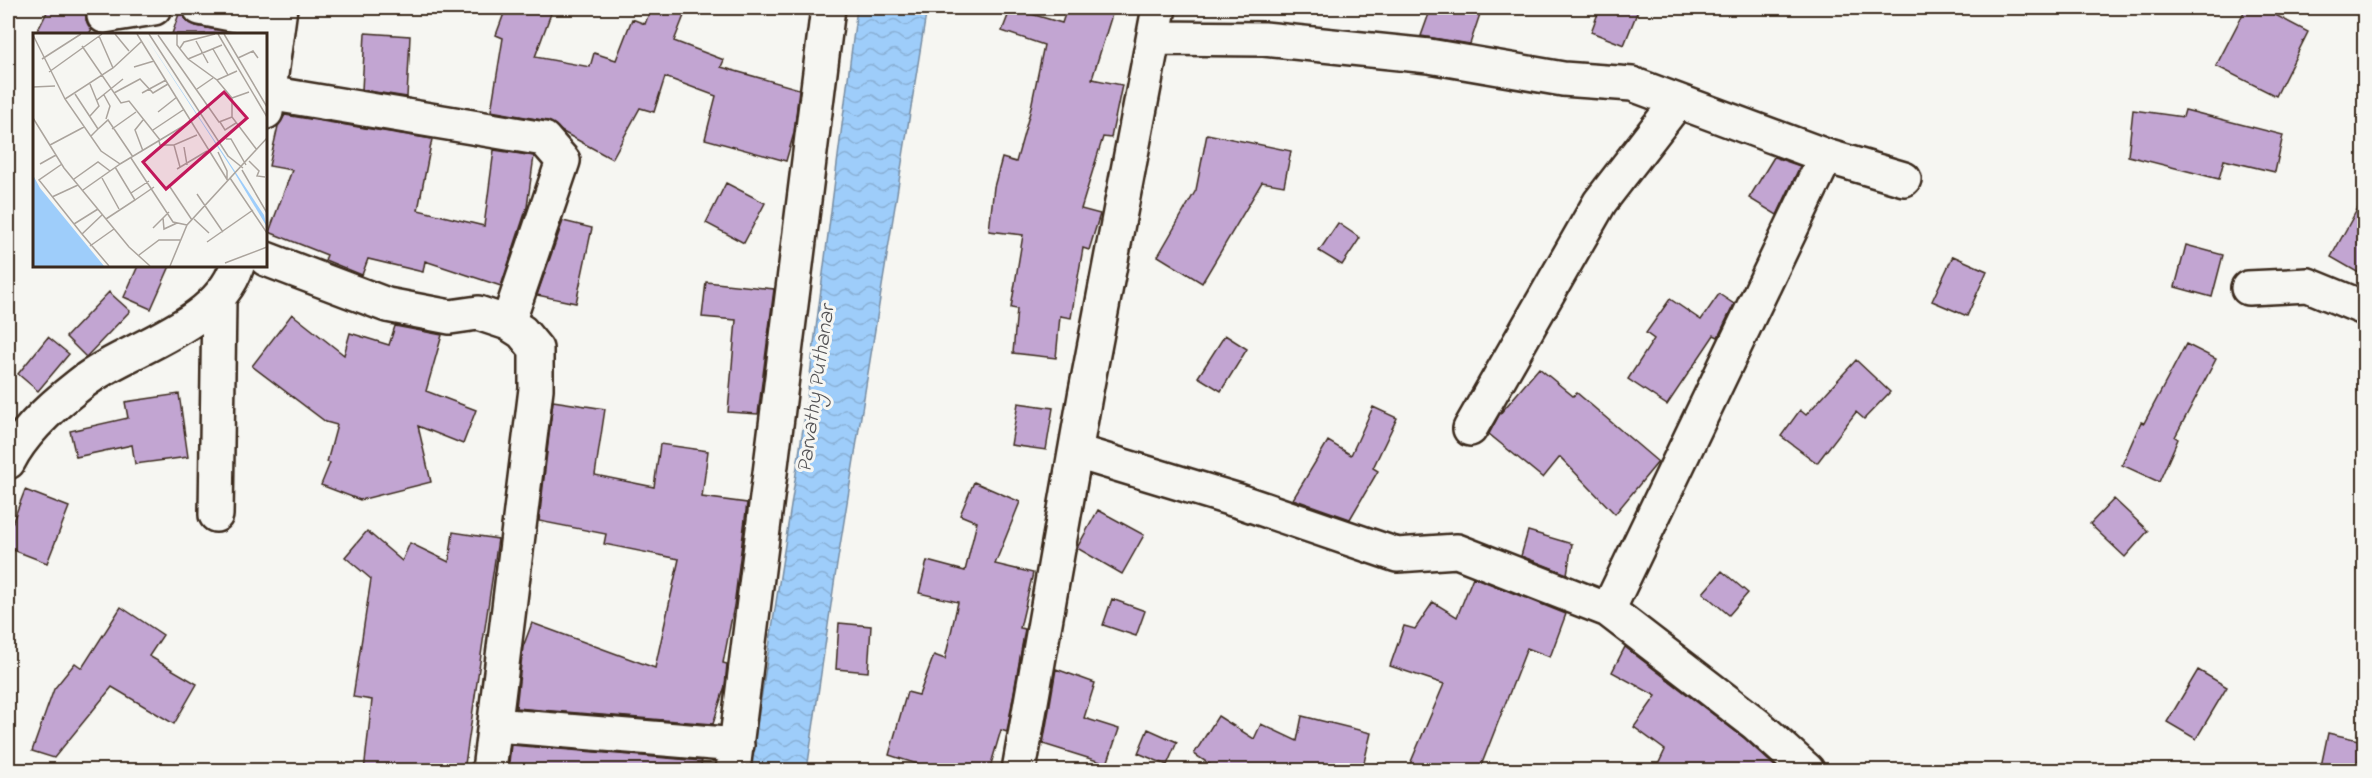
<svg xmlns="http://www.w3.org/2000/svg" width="2372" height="778" viewBox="0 0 2372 778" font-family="'Indie Flower',sans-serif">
	<defs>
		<pattern id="water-waves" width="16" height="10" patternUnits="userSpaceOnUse" patternTransform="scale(1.5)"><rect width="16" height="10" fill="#9ecdfa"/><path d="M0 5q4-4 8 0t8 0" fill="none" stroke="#89b0d6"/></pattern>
	</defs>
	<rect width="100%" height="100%" fill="#f6f6f2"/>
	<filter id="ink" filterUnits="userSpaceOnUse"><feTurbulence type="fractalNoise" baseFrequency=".0167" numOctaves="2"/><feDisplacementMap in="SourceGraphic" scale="12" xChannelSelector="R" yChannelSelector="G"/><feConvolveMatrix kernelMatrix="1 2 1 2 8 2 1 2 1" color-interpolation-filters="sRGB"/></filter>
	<g filter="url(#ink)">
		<path fill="url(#water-waves)" stroke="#768ca2" stroke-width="1.5" d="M857,8H927L835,577L807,770H750L804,422Z"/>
		<path fill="#c2a5d2" stroke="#3b2a1e" stroke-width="1.5" d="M49,8H88L86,20L92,29L89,34H36Z
			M181,8L187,22L196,26L239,34H172Z
			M506,8H553L535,57L590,67L594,53L616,60L632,19L645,24L651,8H687L674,41L724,60L721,67L799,89L794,133L786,161L705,139L716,96L665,77L654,112L640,108L612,159L563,132L548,121L491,111L503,38L496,35Z
			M1011,8L1062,23L1067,8H1114L1092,79L1122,85L1111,138L1103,137L1081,209L1100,214L1089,250L1083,248L1071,318L1060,316L1056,358L1013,353L1017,309L1011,308L1023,235L989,231L994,187L1002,158L1016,162L1030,112L1044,45L1002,31Z
			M1431,8H1482L1470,44L1421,36Z
			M1600,8H1639L1624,45L1591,32Z
			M2246,8H2262L2308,32L2276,96L2216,66Z
			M365,33L410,36L407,97L362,90Z
			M2133,110L2183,117L2185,110L2283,135L2275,172L2224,160L2219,179L2128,156Z
			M285,115L432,139L418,210L484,226L494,150L534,156L527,207L501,286L425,261L423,272L368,259L362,275L325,260L327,255L269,232L292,170L269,166L278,126Z
			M1207,134L1291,151L1284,186L1262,182L1202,283L1158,256L1196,190Z
			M1774,157L1800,166L1777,215L1749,198Z
			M726,183L765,203L744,243L706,223Z
			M2364,197V276L2331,257Z
			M563,221L592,228L576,303L537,295Z
			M1338,223L1360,238L1342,265L1319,251Z
			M2186,245L2223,255L2212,297L2175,287Z
			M1953,256L1987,271L1967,316L1932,301Z
			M138,266H170L151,309L124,297Z
			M706,282L774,289L758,414L728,412L736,320L702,317Z
			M109,292L130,311L86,357L66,337Z
			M1719,294L1734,304L1718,337L1714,335L1667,405L1628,379L1654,339L1646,333L1670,299L1701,320Z
			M292,314L344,355L350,333L389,345L395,326L442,335L426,391L476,410L463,444L418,426L431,482L360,500L321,485L330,463L327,462L337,425L326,422L252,366Z
			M1225,335L1247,349L1221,391L1198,377Z
			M48,337L69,354L38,391L18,374Z
			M2186,344L2216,359L2175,437L2178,439L2159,482L2122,465L2141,422L2144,423Z
			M1856,360L1890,392L1864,419L1856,412L1817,463L1781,436L1800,410L1806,415Z
			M1539,368L1573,396L1577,393L1658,462L1615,514L1560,457L1543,478L1489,434L1499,415Z
			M179,394L188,457L135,464L132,445L76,457L70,431L128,418L125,402Z
			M553,401L605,409L595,475L654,487L660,444L708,451L702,497L747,503L734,606L723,663L727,664L725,686L713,724L516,708L523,647L532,623L655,668L679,559L604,544L606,534L539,521Z
			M1018,403L1053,408L1046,450L1011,445Z
			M1373,407L1397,418L1373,468L1378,471L1350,519L1293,499L1328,441L1351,455Z
			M974,482L1020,502L995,564L1033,573L1020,628L1025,629L1007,732L1001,730L989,771H939L889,755L907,692L919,695L934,655L945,659L958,602L919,593L927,561L965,571L977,522L960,515Z
			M25,490L69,507L47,563L8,548V534Z
			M2114,499L2148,531L2125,557L2090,524Z
			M1098,510L1144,535L1122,574L1077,548Z
			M367,531L402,561L410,543L449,562L453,532L498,539L464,771H364L372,700L353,697L371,579L345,557Z
			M1528,531L1572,544L1567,574L1521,556Z
			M1722,571L1748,593L1729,615L1703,593Z
			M1473,577L1566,614L1550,657L1527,648L1479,771H1407L1444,684L1390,666L1404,626L1415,629L1433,602L1457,617Z
			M1112,599L1145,611L1136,636L1103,625Z
			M121,607L163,635L149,656L197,684L174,724L112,687L54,758L32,751L54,689L75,663L82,668Z
			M839,623L871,626L868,672L836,669Z
			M1625,647L1744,738L1780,771H1655L1665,750L1634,727L1656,696L1612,672Z
			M1056,669L1095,683L1084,718L1119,729L1107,764L1043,744Z
			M2198,670L2227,687L2196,739L2167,722Z
			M1218,716L1254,739L1261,724L1297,741L1302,716L1371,733L1362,771H1220L1194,754Z
			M1148,729L1177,742L1167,765L1138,753Z
			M2328,733L2363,741L2356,771H2320Z
			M511,745L702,761L699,771H508Z"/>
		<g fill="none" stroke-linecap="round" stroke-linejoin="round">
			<defs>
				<path id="minor" d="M200,8L278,23
					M104,16L154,8
					M1154,38L1264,39L1429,56L1563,79L1632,84L1826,156L1904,179
					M268,93L544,139L563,161L508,323
					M266,112L280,8
					M266,259L387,305L450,317L478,313L508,323L522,332L536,349V389L489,770
					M2248,288L2308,285L2364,308
					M1470,429L1600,202L1678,101
					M1077,452L1239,501L1397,555L1457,551L1608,610L1756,724L1807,770
					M8,462C23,432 52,406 79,385C126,347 216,329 237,266
					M216,515L219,300
					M1608,610L1826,156
					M495,725L737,745
					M733,770L828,8
					M1019,770L1085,396L1159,8"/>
			</defs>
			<use href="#minor" stroke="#3b2a1e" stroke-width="38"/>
			<use href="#minor" stroke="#f6f6f2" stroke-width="33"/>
		</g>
	</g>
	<g text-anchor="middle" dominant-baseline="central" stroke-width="6" stroke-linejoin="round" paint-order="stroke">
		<g font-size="22" font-style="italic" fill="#545355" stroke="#f6f6f2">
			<text transform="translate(817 389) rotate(-82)">Parvathy Puthanar</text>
		</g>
	</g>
	<g transform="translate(33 33)">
		<rect width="234" height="234" fill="#f6f6f2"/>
		<path d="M111,1L231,182L234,194L201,139ZM0,142L7,155L71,233H0Z" fill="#9ecdfa"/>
		<path fill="none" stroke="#aba49d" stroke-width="1.5" d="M82,1L96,18M104,1L195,148M116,1L195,123L210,135M144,1V12L155,26L184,47L199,65V84L224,117M185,1L234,84M191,1L234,74M0,2L32,66M125,2L186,89L199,84M66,3L80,35M163,8L175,30M49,13L88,70L96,68L127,107M147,15L151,9L182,1M180,16L195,42M205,25L220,18L225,25M9,26L48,1M155,26L189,12M101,34L121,28M16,39L69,1M184,47L204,38M57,51L66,73L57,83M0,54L22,53M164,56L180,45M81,60L107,46L120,60L135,51M109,60L133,47M42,61L65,96L58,103M71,62L77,73L73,86M199,65L216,59M64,67L90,46M125,79L144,64M0,85L31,135L96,214L117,233M110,87L102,97L110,118M187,89L192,97L203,90M65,96L75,87L100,124M79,96L103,79M120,97L150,77M193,106H198L213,132M126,108L127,112H141L164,102M17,112L51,94M141,112L147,134M151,114L154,132M185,119L194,138V146M98,125L140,189L154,192M216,128L226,138L224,143L232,144M7,131L23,122M29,131L6,147L49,201M87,131L157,89M144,136L174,118M209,137L234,180M69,145L86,176M197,145L234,200M41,146L65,129L77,138M137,154L159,187M50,157L87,131L68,118L32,66L80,35L109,8M98,160L116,148M164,161L190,199M19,164L45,152M102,167L121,154M69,182L49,201L76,233M130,185L131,196L144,190M73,186L102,167L82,134M161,186L176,200M41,191L65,176M120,195L136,179M174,209L220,177M57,213L81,196M106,222L126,207H147M192,230L234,214M137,233L154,192L234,105"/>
		<path fill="#c2185b" fill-opacity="0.15" stroke="#c2185b" stroke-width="3" d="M191,59L214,85L133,156L110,129Z"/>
		<rect width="234" height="234" fill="none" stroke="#3b2a1e" stroke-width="3"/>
	</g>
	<rect width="2372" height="778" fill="none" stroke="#f6f6f2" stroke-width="30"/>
	<rect x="15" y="15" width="2342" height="748" fill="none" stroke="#3b2a1e" stroke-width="2" filter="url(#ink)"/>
</svg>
